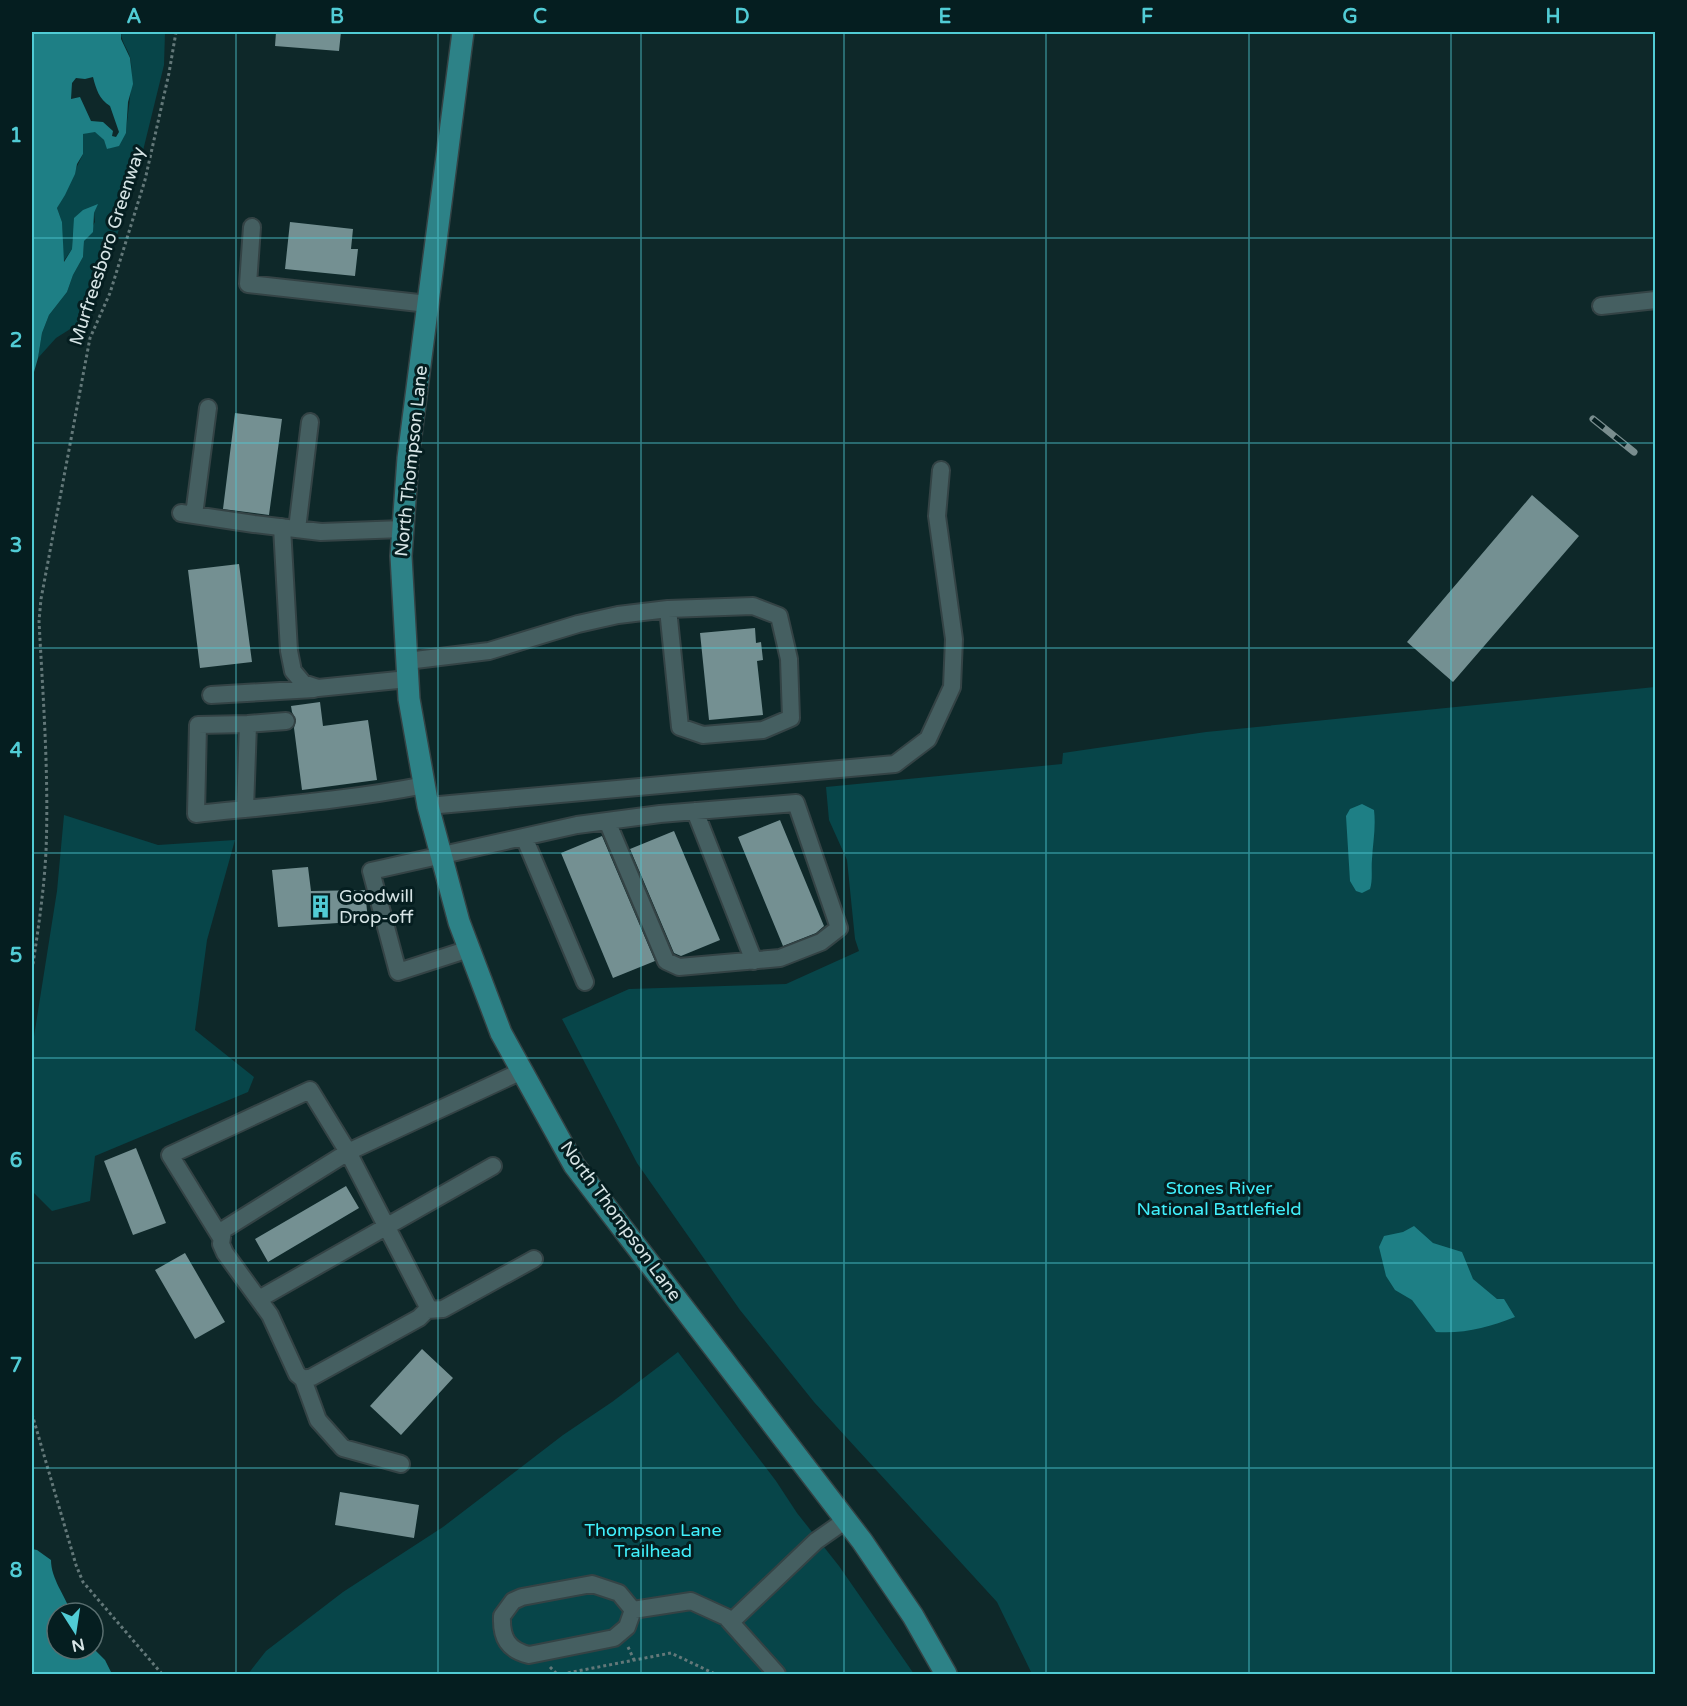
<svg xmlns="http://www.w3.org/2000/svg" width="1687" height="1706" viewBox="0 0 1687 1706" font-family="'Varela Round',sans-serif">
	<rect width="100%" height="100%" fill="#0e2829"/>
	<path fill="#074549" d="M121,32H165L164,65L139,167L91,316L56,338L38,358L42,333L49,315L67,292L73,275L83,257L84,241L95,222L94,213L97,205L73,233L72,249L63,262L62,222L57,208L83,154L82,134L95,131L104,140L108,149L126,133C128,109 133,86 131,62C130,51 121,43 121,32Z
		M1655,687V1674H1032L997,1602L814,1402L740,1310L637,1163L562,1019L629,989L786,984L859,951L855,939L847,860L829,820L826,787L1062,764L1063,753L1206,732Z
		M64,815L158,845L235,840L207,940L195,1030L254,1077L248,1092L95,1156L90,1201L52,1211L32,1191V1049L57,891Z
		M678,1352L776,1481L797,1513L839,1566L914,1674H248L266,1651L343,1592L443,1527L563,1435L612,1402Z"/>
	<path fill="#1e7f85" fill-rule="evenodd" d="M32,32H121V39L130,58L133,84L128,102L126,133L119,146L107,149L104,140L95,132L83,134V154L77,164L75,174L65,195L57,208L62,222L64,262L72,249L74,218L83,210L98,204L94,213L93,232L84,241L83,257L73,275L67,292L49,315L42,333L38,358L32,379ZM93,77C96,89 99,99 110,106L119,132L116,137L112,136L113,131L103,122L91,121L80,97L71,99L72,83L76,78L85,79Z
		M1362,804L1374,810C1376,827 1373,842 1372,859C1371,870 1373,879 1370,889L1362,893L1356,891L1350,881L1346,816L1350,809Z
		M1414,1226L1433,1243L1462,1252L1473,1279L1497,1299H1504L1515,1317C1489,1327 1465,1334 1436,1332L1412,1300L1395,1290L1386,1276L1379,1247L1384,1236L1403,1232Z
		M32,1549L37,1550L51,1560C51,1579 65,1595 71,1613H57V1649L93,1648L105,1660L112,1674H32Z"/>
	<path fill="#749092" d="M276,32H341L339,51L275,46Z
		M290,222L353,229L351,249H358L355,276L285,269Z
		M235,413L282,419L269,515L223,509Z
		M1532,495L1579,536L1453,682L1407,642Z
		M239,564L252,662L200,668L188,570Z
		M755,628L756,643L761,642L763,660L757,661L763,715L709,720L700,633Z
		M320,702L323,726L368,720L377,780L302,790L294,728L296,720L292,712L291,706Z
		M780,820L824,926L816,933L783,946L738,837Z
		M674,831L720,940L681,956L674,953L630,849Z
		M602,836L655,961L613,978L561,853Z
		M308,867L311,891L365,890L368,921L278,927L272,870Z
		M136,1148L166,1223L133,1235L104,1161Z
		M346,1186L359,1208L268,1262L255,1239Z
		M185,1253L225,1322L195,1339L155,1270Z
		M422,1349L453,1378L401,1435L370,1406Z
		M340,1492L419,1505L414,1538L335,1525Z"/>
	<g fill="none" stroke-linecap="round" stroke-linejoin="round">
		<defs>
			<path id="minor" d="M252,227L248,284L428,304
				M1601,306L1656,300
				M181,513L254,524L321,532L403,529
				M194,515L208,408
				M282,527L289,651L293,671L303,683L318,688L408,679
				M297,529L310,422
				M407,661L489,651L578,624L618,615L668,609L753,606L779,616L789,659L791,718L763,730L703,735L680,727L668,609
				M211,695L314,689
				M248,724L286,721
				M428,806L895,764L928,739L952,687L954,639L937,516L941,470
				M245,809L248,724L198,725L196,814C272,806 349,800 425,785
				M695,811L754,961
				M524,837L585,982
				M469,949L398,972L371,871L577,825L660,814L796,803L839,928L821,942L780,958L679,967L666,961L607,821
				M220,1236L170,1155L310,1090L348,1152L427,1305V1310L419,1318L312,1377L303,1379L297,1374L270,1315L225,1253L221,1244L223,1230L348,1152L522,1071
				M259,1299L493,1166
				M427,1310L443,1309L534,1259
				M303,1379L318,1420L343,1448L401,1464
				M592,1584L619,1593L633,1610L627,1627L614,1638L529,1655C508,1650 501,1638 502,1616L513,1601L522,1597Z
				M633,1610L691,1601L726,1617L777,1674
				M731,1622L816,1541L846,1520"/>
			<path id="major" d="M463,32L408,458L401,556L409,699L428,806L459,922L501,1033L574,1165L862,1541L913,1616L946,1674"/>
		</defs>
		<use href="#minor" stroke="#344345" stroke-width="20"/>
		<use href="#major" stroke="#344345" stroke-width="24"/>
		<path stroke="#637879" stroke-width="3" stroke-dasharray="3 3" stroke-linecap="butt" d="M32,970C38,931 44,891 46,851C49,775 43,697 39,621L41,599L90,338L110,293L145,180L169,73L176,32
			M32,1414L76,1565L83,1582L162,1674
			M628,1647L634,1660
			M550,1667L557,1674H561
			M562,1674L671,1653L715,1674"/>
		<use href="#minor" stroke="#455f61" stroke-width="16"/>
		<use href="#major" stroke="#2d8287" stroke-width="21"/>
		<defs>
			<path id="rail" d="M1593,419L1634,452"/>
		</defs>
		<use href="#rail" stroke="#798d8e" stroke-width="7"/>
		<use href="#rail" stroke="#051e20" stroke-width="4.5" stroke-dasharray="14" stroke-linecap="butt"/>
	</g>
	<path fill="none" stroke="#51ccd5" stroke-width="1.5" stroke-opacity="0.55" d="M236,32V1674M438,32V1674M641,32V1674M844,32V1674M1046,32V1674M1249,32V1674M1451,32V1674M32,238H1656M32,443H1656M32,648H1656M32,853H1656M32,1058H1656M32,1263H1656M32,1468H1656"/>
	<defs>
		<symbol id="building-bare" viewBox="-9 -9 18 18"><path d="M-4-6H4V6H1V3H-1V6H-4ZM-2.5-4.3h1.7v1.8h-1.7ZM.8-4.3h1.7v1.8H.8ZM-2.5-1h1.7V.8h-1.7ZM.8-1h1.7V.8H.8Z" fill="#51ccd5" stroke="#051e20" stroke-width="2.5" paint-order="stroke"/></symbol>
	</defs>
	<g fill-rule="evenodd">
		<use href="#building-bare" x="304" y="890" width="33" height="33"/>
	</g>
	<g text-anchor="middle" dominant-baseline="central" stroke-width="6" stroke-linejoin="round" paint-order="stroke">
		<g font-size="18" fill="#d7e5e6" stroke="#051e20">
			<text transform="translate(107 246) rotate(-72)">Murfreesboro Greenway</text>
			<text transform="translate(411 461) rotate(-84)">North Thompson Lane</text>
			<text transform="translate(621 1221) rotate(54)">North Thompson Lane</text>
		</g>
		<g font-size="18" fill="#d7e5e6" stroke="#051e20" text-anchor="start">
			<text x="339" y="896">Goodwill<tspan x="339" dy="21">Drop-off</tspan></text>
		</g>
		<g font-size="18" fill="#41f0fc" stroke="#051e20">
			<text x="1219" y="1188">Stones River<tspan x="1219" dy="21">National Battlefield</tspan></text>
			<text x="653" y="1530">Thompson Lane<tspan x="653" dy="21">Trailhead</tspan></text>
		</g>
	</g>
	<rect width="1687" height="1706" fill="none" stroke="#051e20" stroke-width="66"/>
	<g transform="translate(75 1631) rotate(168)"><circle r="28" fill="#051e20" stroke="#596e6f" stroke-width="1.5"/>
	<path d="M0-4.5L10 22L0 15L-10 22Z" fill="#51ccd5"/>
	<text y="-9" font-size="16" font-weight="bold" text-anchor="middle" fill="#d7e5e6">N</text>
	</g>
	<rect x="33" y="33" width="1621" height="1640" fill="none" stroke="#51ccd5" stroke-width="2"/>
	<g font-size="20" text-anchor="middle" font-weight="bold" fill="#51ccd5">
		<text x="134" y="23">A</text>
		<text x="337" y="23">B</text>
		<text x="540" y="23">C</text>
		<text x="742" y="23">D</text>
		<text x="945" y="23">E</text>
		<text x="1147" y="23">F</text>
		<text x="1350" y="23">G</text>
		<text x="1553" y="23">H</text>
		<text x="16" y="142">1</text>
		<text x="16" y="347">2</text>
		<text x="16" y="552">3</text>
		<text x="16" y="757">4</text>
		<text x="16" y="962">5</text>
		<text x="16" y="1167">6</text>
		<text x="16" y="1372">7</text>
		<text x="16" y="1577">8</text>
	</g>
</svg>
